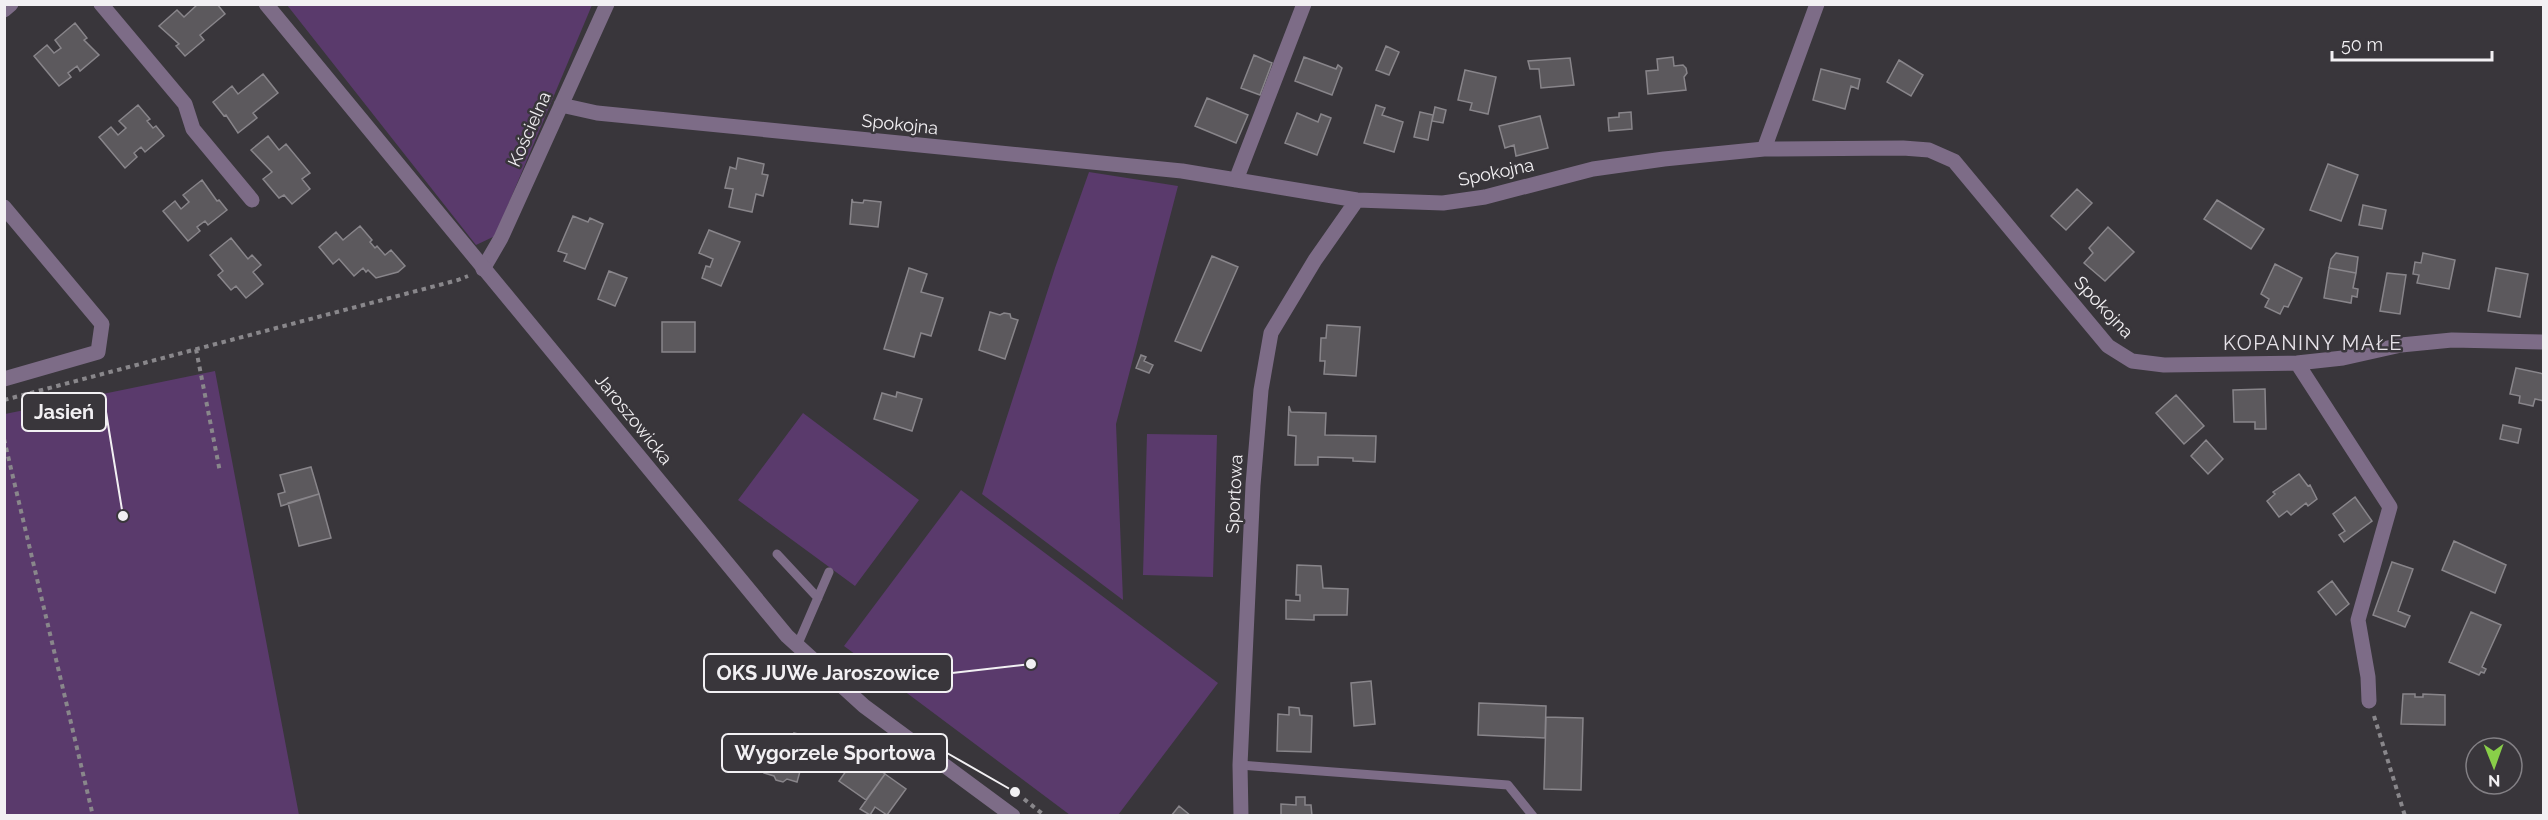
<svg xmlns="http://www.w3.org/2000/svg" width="2548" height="820" viewBox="0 0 2548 820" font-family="Raleway,sans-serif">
	<rect width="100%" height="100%" fill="#39363b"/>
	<path fill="#5a3a6c" d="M287,5H592L495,236L476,245Z
		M1089,172L1178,186L1116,424L1123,600L982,494L1055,268Z
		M215,371L299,815H5V414Z
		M803,413L919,500L855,586L738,500Z
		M1147,434L1217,435L1213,577L1143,575Z
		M961,490L1218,683L1118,815H1070L844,646Z"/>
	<path fill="#5c595d" stroke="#88858a" stroke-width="1.5" d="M198,4H217L225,14L200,35L204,40L185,56L176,46L179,44L159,26L177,10L184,17Z
		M75,23L87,38L84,40L99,55L80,71L77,66L68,73L71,77L59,86L34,56L47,45L54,53L61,48L55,40Z
		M1386,46L1399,52L1389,75L1376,70Z
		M1254,55L1272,63L1260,95L1241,88Z
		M1304,57L1336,69L1338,65L1342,68L1332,95L1295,81Z
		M1673,57L1674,66L1683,65L1686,68L1687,73L1684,77L1686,90L1648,94L1646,71L1658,70L1657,59Z
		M1570,58L1574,85L1541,88L1539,69H1530L1528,61Z
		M1899,60L1923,75L1911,96L1887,82Z
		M1821,69L1860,79L1858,89L1851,86L1845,109L1813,100Z
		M1465,70L1496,77L1488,114L1470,110L1472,103L1458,100Z
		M263,74L278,93L253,113L257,118L238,133L226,115L224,116L213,102L232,86L238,94Z
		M1207,98L1248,115L1236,143L1195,126Z
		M138,105L150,119L147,121L153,128L156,126L164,136L145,152L141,147L134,153L137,157L125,168L99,137L111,127L118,135L126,128L119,121Z
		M1376,105L1385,108L1382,115L1403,122L1394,152L1364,143Z
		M1435,107L1446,110L1443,123L1432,121Z
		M1420,112L1433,115L1428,140L1414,137Z
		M1631,112L1632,129L1609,131L1608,118L1619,117V113Z
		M1297,113L1318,122L1321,114L1331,118L1317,155L1285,143Z
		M1540,116L1548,148L1516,156L1514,145L1505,148L1499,126Z
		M268,136L279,150L286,144L310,173L302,179L310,189L292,204L284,195L279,198L263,179L272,172L251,150Z
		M738,158L764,164L762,174L768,175L763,196L756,194L752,212L729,207L733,189L725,188L730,167L736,169Z
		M2328,164L2358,175L2341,221L2310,210Z
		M202,180L217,201L219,200L227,210L208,225L205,221L197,227L200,231L188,241L163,211L175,201L181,209L189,202L183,195Z
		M2077,189L2092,203L2066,230L2051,216Z
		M852,199L853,202L863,203L864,200L881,202L878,227L850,224Z
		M2217,200L2264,229L2251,249L2204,219Z
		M2363,205L2386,210L2382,229L2359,225Z
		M573,216L588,222L590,218L603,224L585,269L564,261L567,254L558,251Z
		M360,226L372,240L370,242L375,248L377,246L385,255L391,250L405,266L398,272L376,278L368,270L366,272L363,268L354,276L339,259L333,264L319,247L336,232L343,240Z
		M2108,227L2134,252L2105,281L2084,263L2093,253L2089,248Z
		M709,230L740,242L721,286L702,278L706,266L710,267L713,259L699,253Z
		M231,238L248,259L252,255L261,265L253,272L263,284L246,298L236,286L231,290L218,275L223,271L210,255Z
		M2336,253L2358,257L2356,273L2329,268L2331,259Z
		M2423,253L2455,260L2449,289L2417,283L2419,275L2413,274L2415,262L2421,263Z
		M1212,256L1238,267L1201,351L1175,341Z
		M2275,264L2302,278L2288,307L2284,306L2280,314L2265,307L2269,299L2261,294Z
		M909,268L927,274L921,292L943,298L931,336L921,333L914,357L884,349Z
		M2329,268L2356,273L2353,288L2358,289L2357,297L2352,296L2351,303L2324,298Z
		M2496,268L2528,274L2520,317L2488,311Z
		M609,271L627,278L615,306L598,299Z
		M2387,273L2406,275L2400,314L2380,311Z
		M990,312L1000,315L1004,313L1010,314L1011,318L1018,320L1005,359L979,350Z
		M662,322H695V352H662Z
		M1327,325L1360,327L1356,376L1324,374L1325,361H1320L1321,338H1326Z
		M1141,355L1146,357L1144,361L1153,365L1149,373L1136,368Z
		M2516,368L2544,374V401L2535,399L2533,406L2519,403L2520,396L2510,394Z
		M2265,389L2266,429H2255V422H2234L2233,390Z
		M897,392L922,399L912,431L874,419L882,393L896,397Z
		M2176,395L2204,426L2184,444L2156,413Z
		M1289,406L1291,412L1326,413L1325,435L1376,436L1375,462L1353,461V458L1318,457V465H1295L1296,436L1288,435Z
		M2503,425L2521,429L2518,443L2500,439Z
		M2206,440L2223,459L2208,474L2191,456Z
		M311,467L319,494L281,506L278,494L285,492L280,475Z
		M2299,474L2308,486L2310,485L2317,499L2308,506L2306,503L2291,515L2287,511L2279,517L2267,501L2275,494L2273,492Z
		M319,494L331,538L299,546L288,503Z
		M2355,497L2372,521L2344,542L2339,535L2345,531L2333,514Z
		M2454,541L2506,565L2495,593L2442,570Z
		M2392,562L2413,569L2398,611L2410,616L2405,627L2373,615Z
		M1297,565L1321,566L1323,588L1348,589L1347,615H1314V620L1286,619V600L1300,601V595H1296Z
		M2332,581L2349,604L2336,615L2318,592Z
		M2471,612L2501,625L2482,667L2486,669L2484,673L2481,672L2479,675L2449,662Z
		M1371,681L1375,724L1354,726L1351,683Z
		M2403,694H2415V697H2423V694L2445,695V725L2401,724Z
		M1479,703L1546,706L1545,738L1478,735Z
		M1289,707L1299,708L1300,715L1312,716L1311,752L1277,751L1278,714L1289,715Z
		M1546,717L1583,718L1581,790L1544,789Z
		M794,733L814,738L808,758L804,757L797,782L787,779L783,782L776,780L774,776L764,773L773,741L790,745Z
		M858,754L885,774L866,800L839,781Z
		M885,774L906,789L887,815L875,807L870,815L860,809Z
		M1296,797H1305V805H1311L1312,816H1281V804L1296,805Z
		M1179,806L1191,816H1171Z"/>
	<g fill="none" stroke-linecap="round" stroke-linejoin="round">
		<path stroke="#89878b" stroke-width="4" stroke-dasharray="4.5 4.5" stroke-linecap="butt" d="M196,349L220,472
			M4,400L458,280L468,276
			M4,439L93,816
			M2374,716L2405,816
			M1024,799L1045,816"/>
		<path stroke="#7d6c87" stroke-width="9" d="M777,554L818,598
			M797,646L829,572
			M1240,765L1508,785L1533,816"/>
		<path stroke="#7d6c87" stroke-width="15" d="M101,4L185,104L193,129L252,200
			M4,10L11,4
			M561,105L597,113L1182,171L1357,200L1443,203L1485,197L1593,169L1664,159L1764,149L1903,148L1929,150L1954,161L2108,346L2132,361L2164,365L2297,363L2343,358L2401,345L2452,340L2544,342
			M1764,149L1817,4
			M1236,180L1304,4
			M4,207L102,324L98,352L4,379
			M483,269L501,238L607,4
			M2297,363L2390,507L2358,620L2368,677L2369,701
			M1241,816L1240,765L1253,485L1261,390L1271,333L1315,260L1357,200"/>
		<path stroke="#7d6c87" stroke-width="15" d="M266,4L787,636L864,706L1013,816"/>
	</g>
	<g text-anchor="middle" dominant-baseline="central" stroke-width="5" stroke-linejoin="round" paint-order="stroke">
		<g font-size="18" fill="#f2f0f3" stroke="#39363b">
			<text transform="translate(900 124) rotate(6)">Spokojna</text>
			<text transform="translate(529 129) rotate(-66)">Kościelna</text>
			<text transform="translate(1496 172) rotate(-12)">Spokojna</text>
			<text transform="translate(2104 307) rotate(47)">Spokojna</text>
			<text transform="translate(634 419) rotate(51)">Jaroszowicka</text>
			<text transform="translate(1234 494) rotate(-87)">Sportowa</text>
		</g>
		<g font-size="20" letter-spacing="1.5" fill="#e6e2e8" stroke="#39363b">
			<text x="2313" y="343">KOPANINY MAŁE</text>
		</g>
	</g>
	<path fill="none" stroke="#f2f0f3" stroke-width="2" d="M123 516L106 412M1031 664L952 673M1015 792L947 753"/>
	<g fill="#f2f0f3" stroke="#39363b" stroke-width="2">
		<circle cx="123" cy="516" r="6"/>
		<circle cx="1031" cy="664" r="6"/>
		<circle cx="1015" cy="792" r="6"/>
	</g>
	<g fill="#39363b" stroke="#f2f0f3" stroke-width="2">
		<rect x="22" y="393" width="84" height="38" rx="6"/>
		<rect x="704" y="654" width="248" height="38" rx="6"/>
		<rect x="722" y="734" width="225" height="38" rx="6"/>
	</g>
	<g font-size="20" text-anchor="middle" font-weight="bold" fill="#f2f0f3">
		<text x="64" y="419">Jasień</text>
		<text x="828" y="680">OKS JUWe Jaroszowice</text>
		<text x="835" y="760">Wygorzele Sportowa</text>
	</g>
	<rect width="2548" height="820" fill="none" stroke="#f2f0f3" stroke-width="12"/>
	<g transform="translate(2494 766) rotate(179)"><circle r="28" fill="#39363b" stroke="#838085" stroke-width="1.5"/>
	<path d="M0-4.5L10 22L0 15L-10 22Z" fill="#89cf49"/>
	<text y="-9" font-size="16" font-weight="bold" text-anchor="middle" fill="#f2f0f3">N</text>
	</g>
	<path d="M2332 51v9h160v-9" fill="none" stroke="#f2f0f3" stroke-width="3"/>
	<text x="2341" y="51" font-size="18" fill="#f2f0f3" stroke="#39363b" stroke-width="4.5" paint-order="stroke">50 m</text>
</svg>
